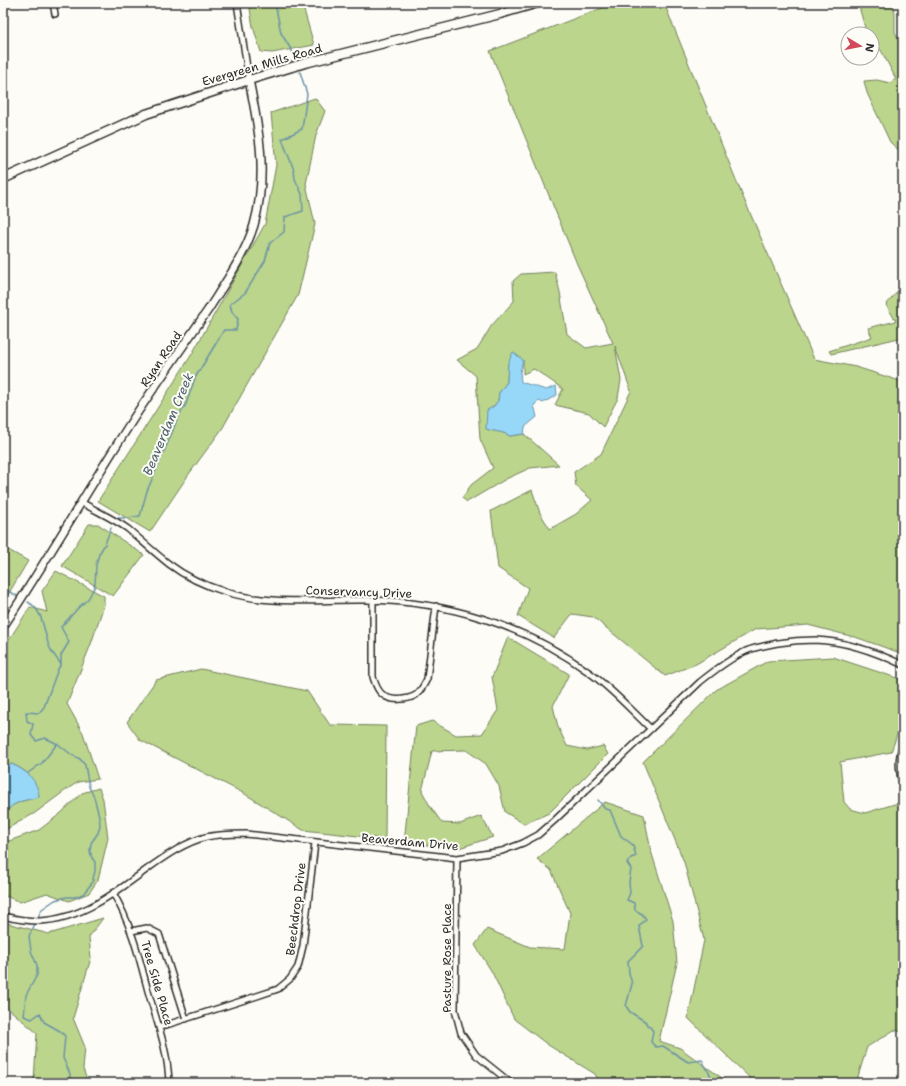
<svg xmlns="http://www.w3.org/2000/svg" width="906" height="1086" viewBox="0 0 906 1086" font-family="'Shantell Sans',sans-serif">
	<rect width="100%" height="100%" fill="#fdfcf7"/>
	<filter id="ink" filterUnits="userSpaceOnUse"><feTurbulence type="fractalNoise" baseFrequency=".025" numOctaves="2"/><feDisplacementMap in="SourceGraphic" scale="8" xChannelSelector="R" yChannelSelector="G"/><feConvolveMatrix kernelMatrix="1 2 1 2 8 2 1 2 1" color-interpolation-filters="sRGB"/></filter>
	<g filter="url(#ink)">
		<path fill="#bbd58c" stroke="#73805c" d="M249,3H302L314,45L272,53L261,52L253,27Z
			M615,3H664L743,197L814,359L856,367L903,382V654L858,638L808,625L756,629L696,664L665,676L593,617L572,614L554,638L518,616L528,588L498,568L491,511L532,490L540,513L550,529L576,514L592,500L576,486L574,472L601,454L631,391L615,346L621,380L618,398L603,427L589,413L555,405L563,389L534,369L523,374V360L508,363L507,382L499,393L498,401L493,407L486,429C495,432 502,431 510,436L524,434L559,465L530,468L506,479L467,502L462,498L471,485L493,468L480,439L476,376L457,360L477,349L492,325L514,301L513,281L521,274L555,272L560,292L567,334L586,348L613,343L577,264L490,51Z
			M858,3H893L895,14V32L903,49V154L890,142L867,93L864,81L877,80L890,83L896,79L882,52L872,37V34H870L865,28Z
			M315,98L325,111L316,135L306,184L315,224L298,295L222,429L189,474L150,532L98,501L192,354L265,224L276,165L271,113Z
			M903,290V337L831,354L829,351L872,337L868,328L896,321L886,305L898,291Z
			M89,524H98L144,555L113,596L62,566Z
			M3,547L28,561L3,603Z
			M56,571L104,596V605L91,644L67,704L83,733L98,779L78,782L66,790L35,813L3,831V814L13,805L22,801L39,797C33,779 30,771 11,764L3,767V649L30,607L47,612L42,591Z
			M508,637L569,674L553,706L558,727L567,746L587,750L603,746L608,754L549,813L524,824L505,812L499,786L486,764L466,750L432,751L422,791L430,806L442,823L460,824L481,816L493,837L459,848L404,843L416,726L432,721L456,735L482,734L498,710L492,677Z
			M833,657L903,680V717L891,752L840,762L844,802L850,809L865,813L898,803L903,807V1032L894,1030L867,1047L856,1083H755L688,1018L704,940L684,862L643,762L716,690L768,661Z
			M201,669L307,691L330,725L386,726L385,839L303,830L245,794L140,740L127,722L156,680Z
			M99,788L103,799L108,838L98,880L89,893L69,901L47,893L20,902L3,895V840L9,841L39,830L60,814L82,793Z
			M605,802L644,815L651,851L673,921L677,963L659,1041L680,1048L729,1083H600L595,1074L548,1045L514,1019L492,972L475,945L487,929L530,947L565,949L570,913L551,870L537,859Z
			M103,918L89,937L91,958L73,1018L85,1047L83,1069L88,1083H29L34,1080L37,1033L3,1004V922L49,934Z"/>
		<path fill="#97d8f9" stroke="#6c93a7" d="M513,352L523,360L520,372L521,382L546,390L556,386L557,395L543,403L539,401L534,405L537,417L525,427L524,434L510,436C502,431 495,432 486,429L487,410L493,407L498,401L499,393L507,382L508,363Z
			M11,764C26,770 38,780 39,797L22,801L13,805L3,814V767Z"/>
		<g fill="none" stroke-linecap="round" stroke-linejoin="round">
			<path stroke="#6c93a7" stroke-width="1.5" d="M275,3L281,33L295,56
				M117,518H128L140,516L147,491L171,435L178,417L186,404L195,378L224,330H236L238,319L232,312L230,304L245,293L265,261L270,243L284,232L285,217L303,211L302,194L295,179L294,170L282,139L302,129L307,94L300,72
				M3,588L17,596
				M28,602C44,611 43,630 49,646C52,653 56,658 61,664
				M28,773L42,763L57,744
				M598,800L605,809L610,810L621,836L633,845L636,856L631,858L627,863L631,869L629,882L630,893L627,900L634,903L635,910L642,914L646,919L639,926L643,946L628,961L629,973L632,984L626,1006L630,1012L646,1022L653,1031L651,1042L656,1047L663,1046L688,1062L702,1060L714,1082L719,1083
				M37,919L42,909L55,900L66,897H75L83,894L92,883L95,871V862L92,858L90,851L91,843L98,833L100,825L99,816L94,797L89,787L85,765L80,759L72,755L58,744L45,738L36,741L31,735L33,724L27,721L26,712L39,713L44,707L58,669L61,664V655L69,642L61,627L79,607L88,599L95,586L96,565L99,554L105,544L111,528
				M36,922L29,936L31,951L37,965V975L26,995L24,1016L32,1019L40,1013L44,1022L60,1031L65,1036L63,1058L70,1074V1081L71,1083"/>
			<defs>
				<path id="street" d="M53,3L55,14
					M237,3L249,80
					M81,502C96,511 114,519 128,529C142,541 155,553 169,564C186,577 206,586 226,592C271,606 320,599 366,600C447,601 525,625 590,673C612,689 631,710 651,729
					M373,600V677C375,683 377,690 382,694C390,702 407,700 416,695C421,691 424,685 427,679L436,606
					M903,744C898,757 898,771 903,785
					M457,858L455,1010L461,1033L476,1055L511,1083
					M113,893C131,923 139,957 148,991C157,1022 168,1050 169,1083
					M3,916C15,919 27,921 39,921C81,920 118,891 150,867C167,855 186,842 206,837C219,834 233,834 246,834L457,858L502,851L523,843L538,835L555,820L700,682C715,670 729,659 746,651C756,647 768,645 778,643C790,641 803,640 815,640C845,641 876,652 903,665
					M131,931L147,928L159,934L186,1019
					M160,1027L257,996L278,989L290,979L298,967L303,946L315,843"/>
				<path id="secondary" d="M3,627C50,556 92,482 139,410C162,376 185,343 208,310C225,283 245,255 254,225C268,175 259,129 249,80"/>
				<path id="primary" d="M3,179L146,114L249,80L305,63L500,14L538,3"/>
			</defs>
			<use href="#street" stroke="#2b2b2b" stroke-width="8"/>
			<use href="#secondary" stroke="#2b2b2b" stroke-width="10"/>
			<use href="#primary" stroke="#2b2b2b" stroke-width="11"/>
			<use href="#street" stroke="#fdfcf7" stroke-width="5"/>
			<use href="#secondary" stroke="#fdfcf7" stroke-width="7"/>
			<use href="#primary" stroke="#fdfcf7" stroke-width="8"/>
		</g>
	</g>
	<g text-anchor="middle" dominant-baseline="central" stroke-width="4" stroke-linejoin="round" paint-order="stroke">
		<g font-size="12" fill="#2b2b2b" stroke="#fdfcf7">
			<text transform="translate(262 65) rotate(-16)">Evergreen Mills Road</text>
			<text transform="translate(161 359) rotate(-56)">Ryan Road</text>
			<text transform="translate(359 592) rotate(2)">Conservancy Drive</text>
			<text transform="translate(410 842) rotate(5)">Beaverdam Drive</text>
			<text transform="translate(296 909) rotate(-83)">Beechdrop Drive</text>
			<text transform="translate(447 958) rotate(-90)">Pasture Rose Place</text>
			<text transform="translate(157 983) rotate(74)">Tree Side Place</text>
		</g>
		<g font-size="13" font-style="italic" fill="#4b5f69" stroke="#fdfcf7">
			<text transform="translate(168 424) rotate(-67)">Beaverdam Creek</text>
		</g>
	</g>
	<rect width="906" height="1086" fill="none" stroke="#fdfcf7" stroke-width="16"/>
	<rect x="8" y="8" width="890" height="1070" fill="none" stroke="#2b2b2b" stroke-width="1.5" filter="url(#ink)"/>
	<g transform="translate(860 46) rotate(100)"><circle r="19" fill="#fdfcf7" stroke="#a9a8a5"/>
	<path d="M0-3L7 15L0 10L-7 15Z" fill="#d1495b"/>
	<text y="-6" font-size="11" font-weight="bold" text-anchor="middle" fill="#2b2b2b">N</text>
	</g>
</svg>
